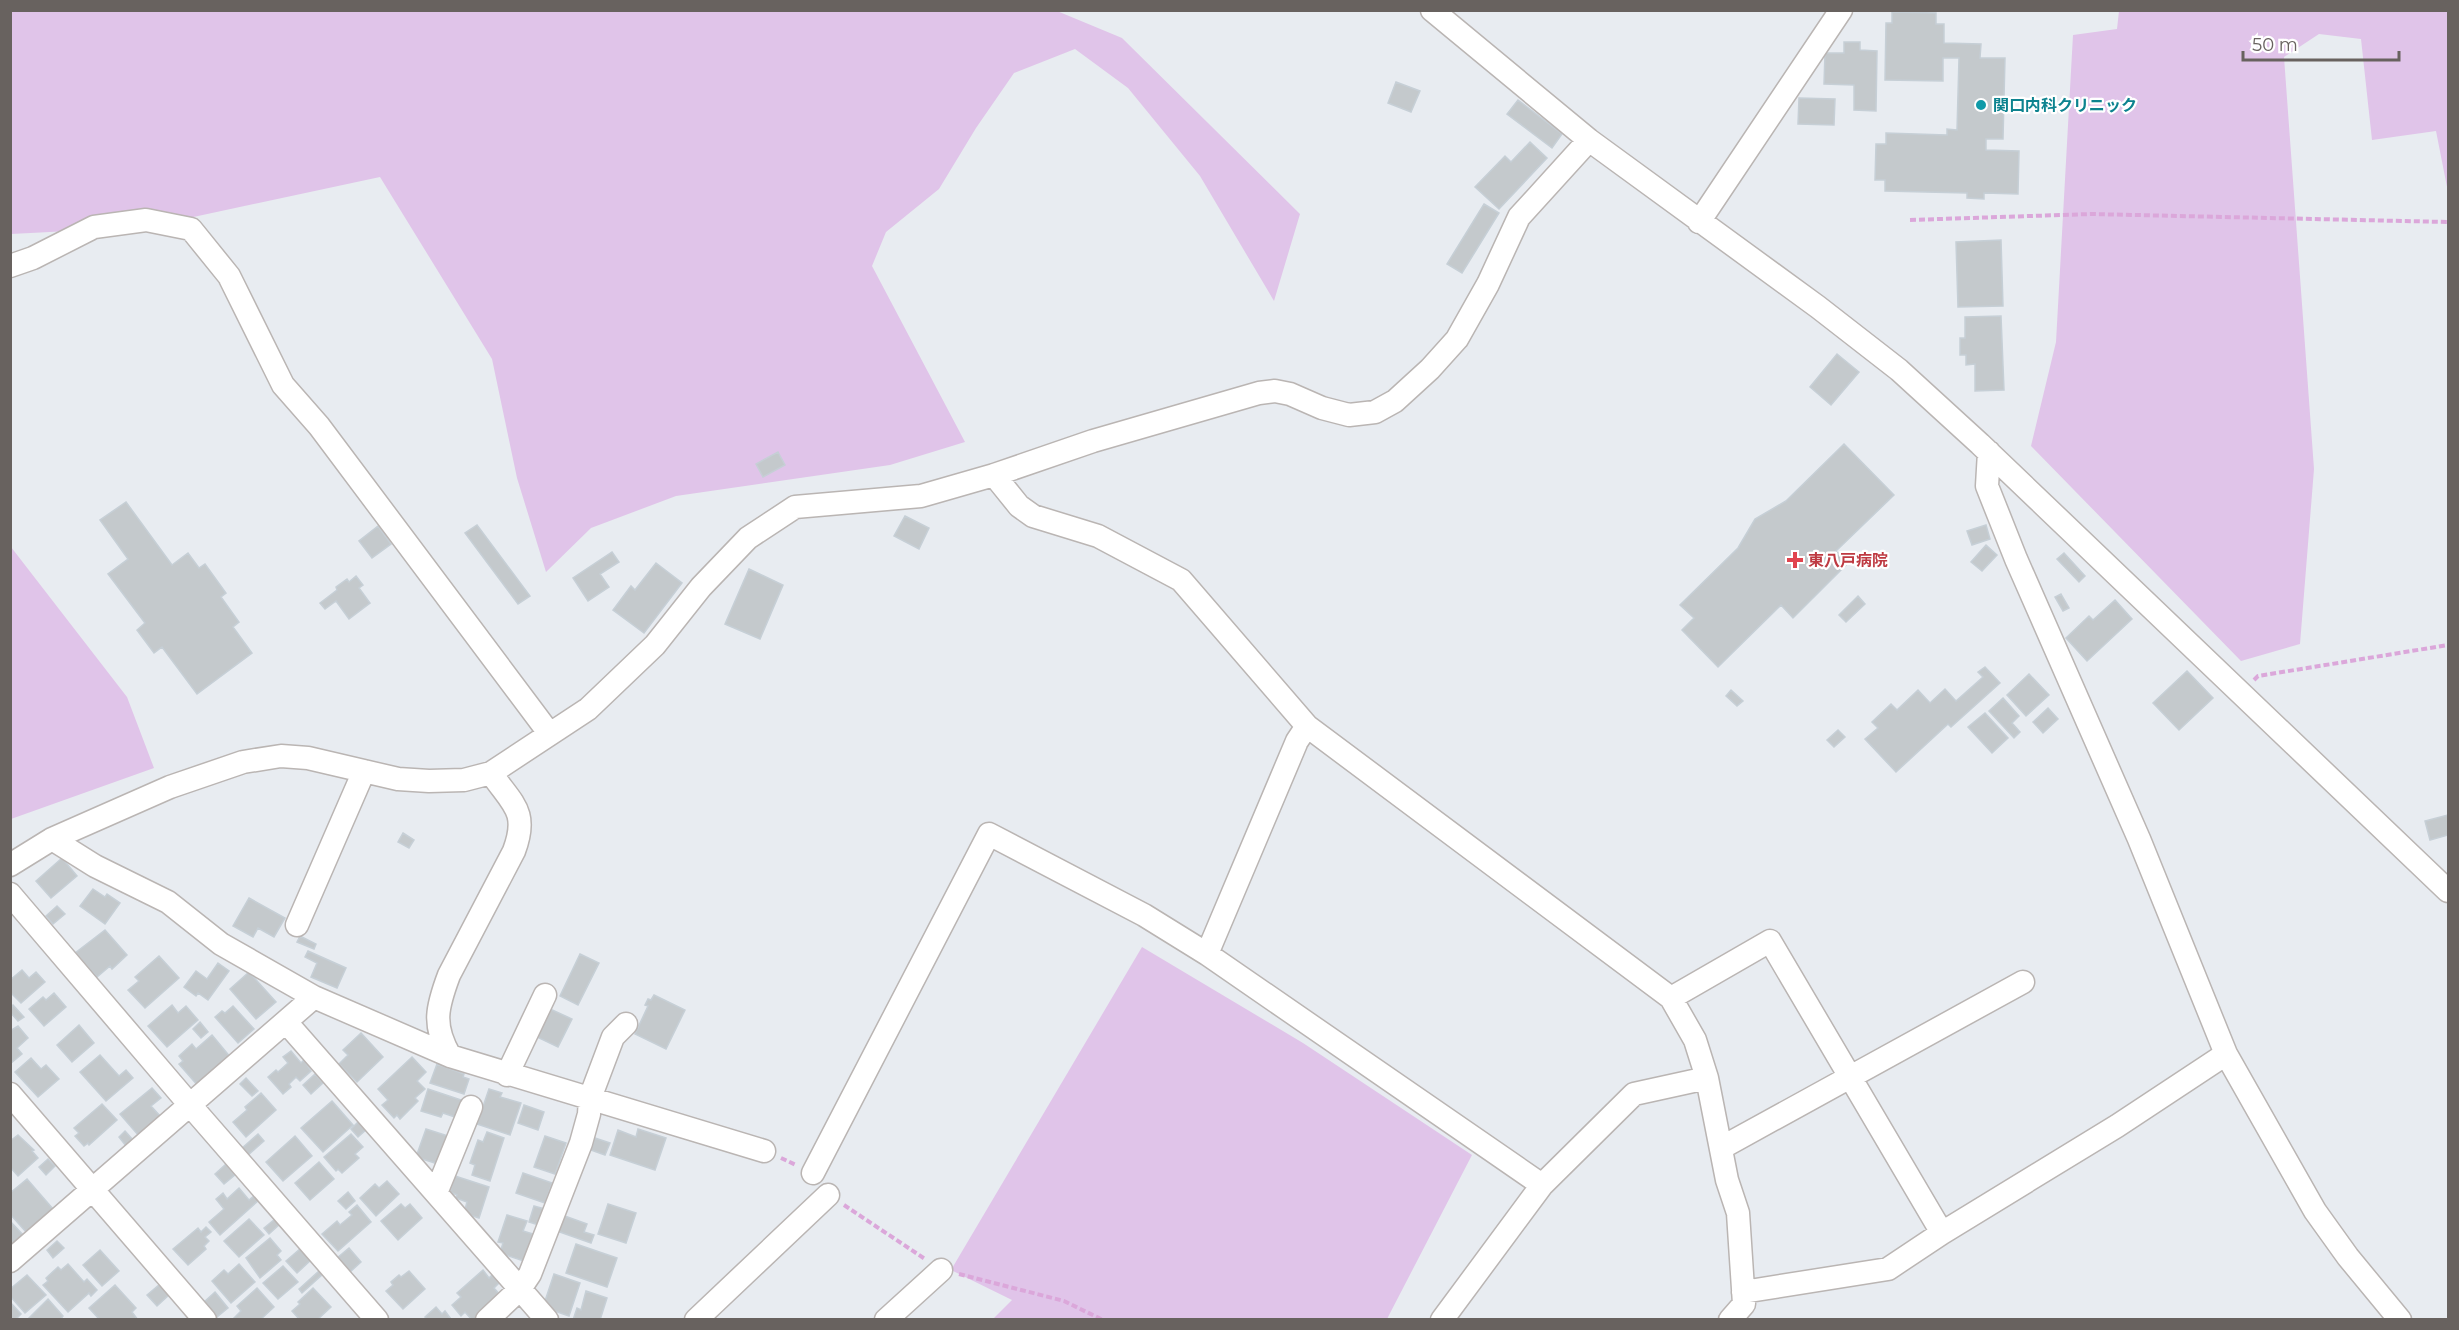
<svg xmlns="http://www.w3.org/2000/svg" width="2459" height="1330" viewBox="0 0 2459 1330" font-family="Montserrat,'Noto Sans JP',sans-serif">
	<rect width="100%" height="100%" fill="#e8ecf1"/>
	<path fill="#e0c4e9" d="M11,10L1057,11L1122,38L1300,214L1274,301L1200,176L1128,88L1075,49L1014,73L976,128L939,189L886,232L872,266L965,442L890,465L676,496L591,528L546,572L517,478L492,359L380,177L147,227L11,234Z
		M2119,11H2448V192L2436,131L2372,140L2361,39L2319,34L2284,57L2314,469L2300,644L2241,661L2031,446L2056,342L2073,35L2117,29Z
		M11,547L127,697L154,768L11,819Z
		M1142,947L1303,1043L1472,1155L1387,1319H993L1012,1300L951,1270Z"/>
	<path fill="#c4c9cc" stroke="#c6cfd6" stroke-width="1.5" d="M1892,12L1936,13V24H1944V43L1981,44L1980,58H2005L2003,139H1986V150L2019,151L2018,194L1984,193V199L1967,198V193L1885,191V180H1875L1876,144H1886V133L1947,135V129L1957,130L1959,58H1943V81L1885,80L1886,23H1892Z
		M1844,42H1860V50L1877,51L1876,111L1854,110V85L1824,84L1825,53H1844Z
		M1396,82L1420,91L1411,112L1388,103Z
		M1799,98L1835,99L1834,125L1798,124Z
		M1518,100L1562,134L1552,148L1507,114Z
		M1530,142L1547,158L1499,209L1475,187L1505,156L1511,162Z
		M1484,204L1499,213L1462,273L1447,264Z
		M2001,240L2003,306L1958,307L1956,242Z
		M2001,316L2004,390L1975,391V364L1966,365V355H1960V338H1965V317Z
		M1837,354L1859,372L1831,405L1810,387Z
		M1844,444L1894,495L1836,551L1848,563L1793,618L1781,605L1718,667L1682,630L1694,618L1680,605L1738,548L1755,519L1786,501Z
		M778,452L785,465L763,477L756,464Z
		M126,502L172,565L188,553L199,568L205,564L226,593L221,597L239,622L233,627L252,653L197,694L162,647L154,653L137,630L145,623L108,574L128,559L100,520Z
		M905,516L929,528L919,549L894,536Z
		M477,525L530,596L518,604L465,533Z
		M1986,525L1990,539L1972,545L1967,531Z
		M378,526L391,544L372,558L359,541Z
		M1986,545L1997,555L1982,571L1971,562Z
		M612,552L619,562L600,574L609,587L588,601L573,578Z
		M2064,553L2085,576L2079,582L2057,559Z
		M656,563L682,583L644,633L613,610L631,586L635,590Z
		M749,569L783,585L760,639L725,624Z
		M356,576L363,585L359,588L370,603L349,619L336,601L325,609L320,603L337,590L336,587L347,579L349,582Z
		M2061,594L2069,608L2063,611L2055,597Z
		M1858,596L1865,604L1846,622L1839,615Z
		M2115,600L2132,619L2087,661L2066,638L2089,616L2093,620Z
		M1985,667L2000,683L1951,727L1948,724L1896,772L1865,739L1878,728L1872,722L1891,704L1897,710L1918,690L1930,703L1945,689L1956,701L1983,677L1978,672Z
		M2187,671L2213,698L2179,730L2153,703Z
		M2029,674L2049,695L2026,716L2007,695Z
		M1731,690L1743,701L1737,706L1726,696Z
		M2003,698L2019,716L2012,723L2020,732L2014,738L1989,711Z
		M2048,708L2058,719L2043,733L2033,722Z
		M1985,713L2008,738L1992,753L1968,727Z
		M1838,730L1845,737L1834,747L1827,740Z
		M2448,815V835L2430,840L2425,821Z
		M403,833L414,840L409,848L398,842Z
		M62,858L77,876L51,898L36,881Z
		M93,889L105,897L107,894L120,903L105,924L80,906Z
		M249,898L285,918L274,937L258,928L253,937L233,926Z
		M57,906L65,914L53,924L46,916Z
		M105,930L127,955L112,969L110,966L97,977L75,953Z
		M300,936L316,944L314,949L297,942Z
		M308,951L346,968L337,988L311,977L317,963L305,957Z
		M580,954L599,963L578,1005L560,996Z
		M159,956L179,978L145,1008L128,990L139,981L135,977Z
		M218,963L229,971L208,1000L198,993L196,996L184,987L196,971L207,979Z
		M22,970L29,978L36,972L45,982L21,1003L10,992V980Z
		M249,972L276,1002L256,1019L230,989Z
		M54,993L66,1007L44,1026L29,1009L43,997L46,1000Z
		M654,995L685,1010L666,1049L635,1034L648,1006L645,1005L648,999L651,1000Z
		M13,1005L24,1017L18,1021L10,1012Z
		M172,1005L178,1013L186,1006L198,1020L167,1047L148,1026Z
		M233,1006L254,1029L238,1043L215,1017L222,1011L225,1013Z
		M550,1009L572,1019L558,1047L537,1037Z
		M200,1022L208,1032L201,1038L193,1029Z
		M79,1025L94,1043L72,1062L57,1045Z
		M18,1026L28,1038L17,1048L22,1054L10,1064V1031Z
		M361,1033L383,1057L357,1082L339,1064L348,1055L343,1050Z
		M212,1035L231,1058L199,1087L179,1064L183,1061L179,1056L192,1044L196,1049Z
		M291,1051L301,1063L304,1060L311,1071L300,1081L296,1077L289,1084L291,1087L283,1094L268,1077L276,1070L278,1072L288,1063L283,1057Z
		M100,1055L119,1076L126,1070L133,1078L106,1101L80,1072Z
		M412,1057L426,1072L417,1081L425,1089L415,1098L418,1101L400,1119L397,1115L394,1118L382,1105L388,1100L378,1089Z
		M31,1058L41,1069L46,1065L59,1079L38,1097L15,1072Z
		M437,1064L464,1074L463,1077L469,1079L464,1094L430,1083Z
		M315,1074L323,1083L311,1094L303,1085Z
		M246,1078L258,1091L252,1096L240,1084Z
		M152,1088L161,1098L151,1106L161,1117L139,1136L120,1114Z
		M428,1089L461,1100L455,1117L443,1113L441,1117L421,1111Z
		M489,1089L502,1093L500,1097L521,1103L510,1135L477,1124Z
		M261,1093L276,1110L246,1137L233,1122L247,1110L245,1107Z
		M332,1101L353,1125L323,1152L301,1128Z
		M102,1104L117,1120L89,1145L88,1143L84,1146L75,1136L79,1133L74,1128Z
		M524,1105L544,1112L538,1130L518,1123Z
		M359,1121L367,1129L358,1137L351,1129Z
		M426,1129L448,1136L438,1164L416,1157Z
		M638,1129L666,1138L655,1170L610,1155L618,1130L636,1137Z
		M125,1131L133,1140L126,1146L119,1137Z
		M487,1132L504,1138L490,1181L472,1175L475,1165L470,1163L478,1140L483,1142Z
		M258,1134L264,1141L247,1156L241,1149Z
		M351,1134L363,1147L355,1154L359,1158L342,1173L338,1169L336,1171L324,1157Z
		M18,1135L34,1150L32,1151L38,1158L18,1176L10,1167V1141Z
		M295,1136L312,1156L283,1181L266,1162Z
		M545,1136L566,1143L555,1174L534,1167Z
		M595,1138L610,1143L605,1155L591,1150Z
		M48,1159L55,1166L46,1175L39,1167Z
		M319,1162L334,1179L310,1200L295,1183Z
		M226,1164L235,1175L224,1184L215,1174Z
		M523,1173L552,1183L545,1203L516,1193Z
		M455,1176L489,1187L479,1218L464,1213L467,1202L456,1198L457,1195L450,1192Z
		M27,1179L53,1209L26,1232L10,1214V1193Z
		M387,1181L399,1194L376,1216L360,1198L375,1184L379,1188Z
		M239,1188L249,1200L255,1195L259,1200L220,1235L209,1222L224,1209L216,1199L223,1193L227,1199Z
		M348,1192L355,1201L346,1209L338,1201Z
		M401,1204L405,1208L410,1204L422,1218L398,1240L381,1221Z
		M608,1204L636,1213L626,1243L598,1234Z
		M357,1205L371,1222L338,1251L322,1234L337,1221L340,1225L352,1215L349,1212Z
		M534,1206L545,1209L539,1225L529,1222Z
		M507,1215L527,1221L523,1231L533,1234L524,1261L500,1253L503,1243L498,1242Z
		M562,1215L587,1224L584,1232L594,1235L591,1243L557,1231Z
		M249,1219L264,1235L239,1257L224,1241Z
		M275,1219L280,1224L269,1234L264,1228Z
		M10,1221L25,1237L10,1250Z
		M206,1227L211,1232L205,1237L209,1241L204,1246L206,1249L188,1265L173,1249L198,1228L201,1232Z
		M270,1238L281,1251L277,1255L281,1260L260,1278L246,1258Z
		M57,1241L64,1248L53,1258L47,1250Z
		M576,1244L617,1258L607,1287L566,1273Z
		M301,1248L311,1260L297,1273L286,1261Z
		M349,1248L361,1262L350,1272L337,1258Z
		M100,1250L119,1271L102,1286L83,1265Z
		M68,1264L84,1282L87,1279L97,1290L91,1296L89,1293L68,1312L43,1285L48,1281L46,1278L58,1267L61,1270Z
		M239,1264L255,1282L231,1303L212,1281L224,1270L228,1274Z
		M283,1266L298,1282L278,1299L263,1283Z
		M483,1270L489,1278L492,1275L499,1283L494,1288L501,1296L475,1320H472L465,1312L461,1316L452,1305L461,1297L457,1293Z
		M319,1271L323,1274L302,1293L299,1289Z
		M409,1271L425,1289L403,1309L386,1291L393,1285L391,1282L399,1275L401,1277Z
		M554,1274L580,1283L569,1316L543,1307Z
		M27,1275L46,1295L25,1313L10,1296V1289Z
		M160,1284L169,1295L157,1306L147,1295Z
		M115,1285L136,1308L132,1312L138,1320H100L89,1308Z
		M257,1288L274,1307L260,1320H232L241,1311L237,1306Z
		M313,1288L331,1307L317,1320H300L292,1311L300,1304L298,1302Z
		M586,1291L607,1298L600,1320H573L577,1308L581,1310Z
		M215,1292L228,1308L217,1317L204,1302Z
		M48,1299L63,1316L60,1320H27Z
		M10,1302L21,1314L15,1320H10Z
		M436,1307L442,1314L445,1311L451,1319L428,1320L425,1317Z"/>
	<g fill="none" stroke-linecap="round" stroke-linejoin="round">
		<defs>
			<path id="minor" d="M1432,10L1589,140L1818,307L1899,370L1980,444L2448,891
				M1699,222L1841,10
				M10,266L33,258L94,227L146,220L191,229L229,276L283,385L319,426L549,733
				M1989,452L1987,486L2016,559L2139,839L2226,1054
				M994,475L1019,506L1033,516L1098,536L1181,580L1307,726L1671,998L1695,1040L1707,1078L1634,1094L1542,1185L1442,1320
				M52,839L95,866L168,902L221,944L314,997
				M10,865L52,839L170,787L243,762L281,756L308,758L398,779L429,781L464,780L491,773L588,709L655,645L701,587L748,538L795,507L921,496L994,475L1093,441L1259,393L1275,391L1290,394L1322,408L1349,415L1375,412L1395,401L1430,369L1457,339L1488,284L1519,217L1589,140
				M10,894L190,1105L377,1320
				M297,925L364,771
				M1207,954L1297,741L1307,726
				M1671,998L1770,941L1942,1233L2117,1126L2226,1054L2315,1211L2348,1257L2400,1320
				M286,1022L520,1289L487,1320
				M450,1056C432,1025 437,1007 449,975L514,851C529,811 512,804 491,773
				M507,1075L545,995
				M1707,1078L1727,1180L1738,1213L1744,1304L1730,1320
				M10,1094L205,1320
				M1721,1148L2023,982
				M813,1173L989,834L1144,915L1207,954L1542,1185
				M436,1193L471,1107
				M10,1261L314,997L450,1056L764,1151
				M1743,1292L1888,1269L1942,1233
				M547,1320L520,1289L530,1274L581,1143L589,1114L590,1098L613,1037L626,1024
				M696,1320L828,1195
				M886,1320L941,1270"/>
		</defs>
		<use href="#minor" stroke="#bab5b3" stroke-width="25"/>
		<path stroke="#dba7da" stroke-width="4" stroke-dasharray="6 3" stroke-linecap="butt" d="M1910,220L2091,214L2448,222
			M2254,680L2258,676L2448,645
			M781,1158L796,1165
			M844,1205L925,1259
			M959,1274L1064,1301L1103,1320"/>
		<use href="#minor" stroke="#fff" stroke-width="22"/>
	</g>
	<circle fill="#0f9aa8" stroke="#fff" stroke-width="2" cx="1981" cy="105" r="6"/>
	<path fill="#e0444e" stroke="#fff" stroke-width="2" d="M1792 551h6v6h6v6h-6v6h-6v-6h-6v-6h6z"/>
	<g text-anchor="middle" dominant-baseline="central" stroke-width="4.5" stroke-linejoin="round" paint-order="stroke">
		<g font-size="16" font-weight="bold" fill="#0d838f" stroke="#fff" text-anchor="start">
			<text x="1993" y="105">関口内科クリニック</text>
		</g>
		<g font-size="16" font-weight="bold" fill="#be3a42" stroke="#fff" text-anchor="start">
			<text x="1808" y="560">東八戸病院</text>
		</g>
	</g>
	<rect width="2459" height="1330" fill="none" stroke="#68625f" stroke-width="24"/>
	<path d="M2243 51v9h156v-9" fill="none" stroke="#68625f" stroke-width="3"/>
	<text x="2252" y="51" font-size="18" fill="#68625f" stroke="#ffffff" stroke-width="4.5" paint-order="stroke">50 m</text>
</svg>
